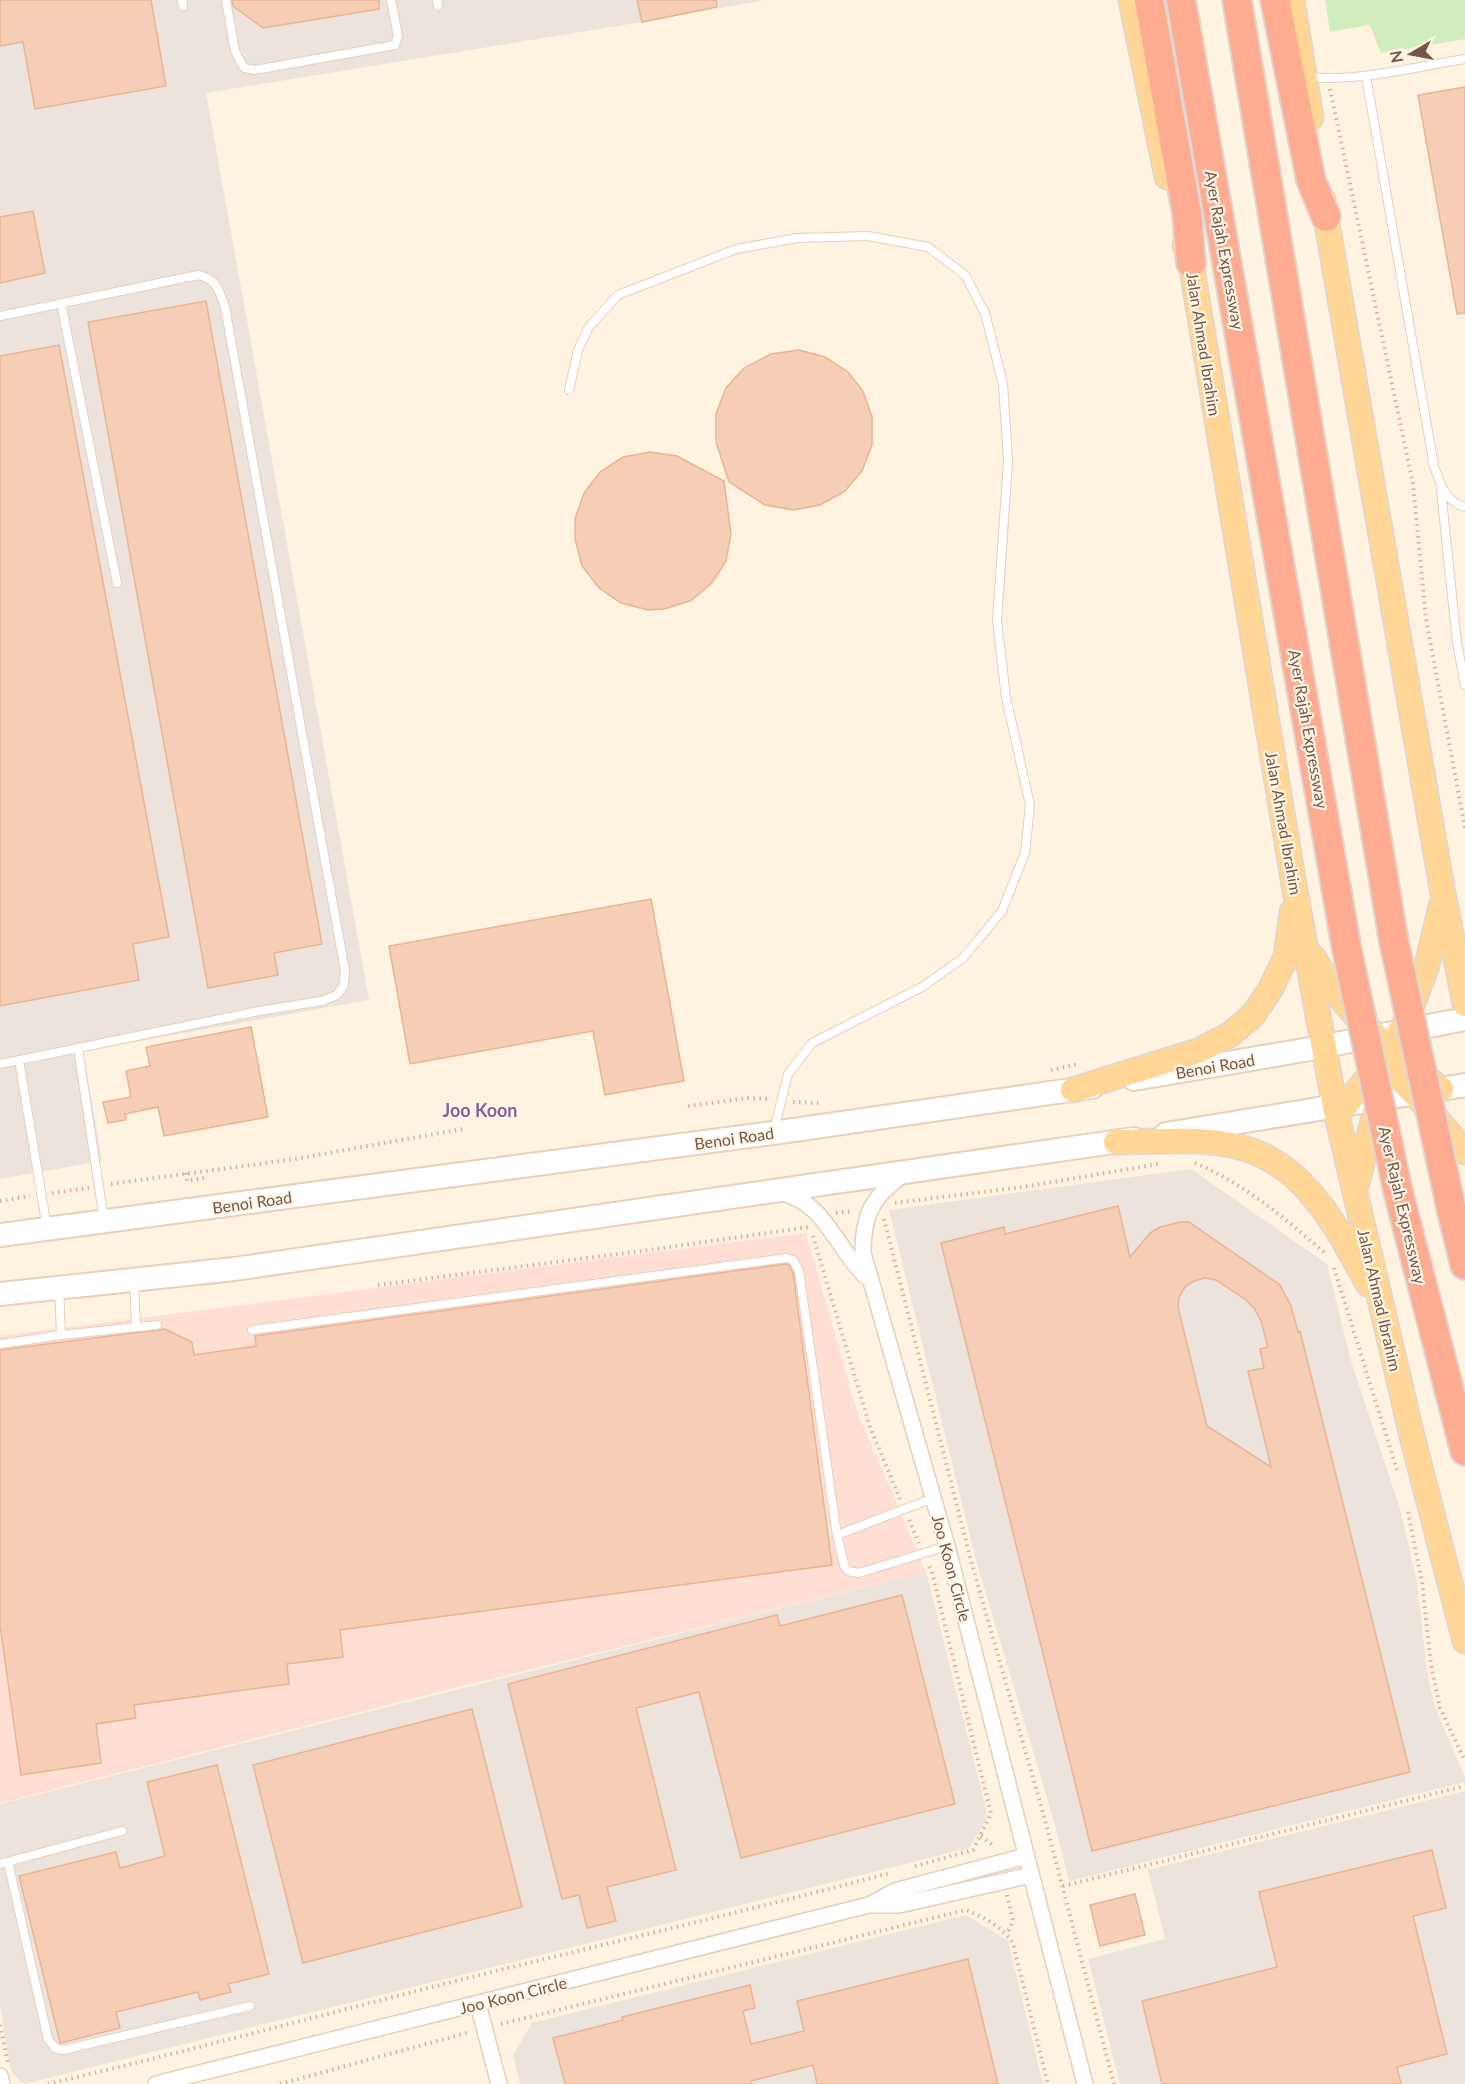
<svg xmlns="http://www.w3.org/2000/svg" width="1465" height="2084" viewBox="0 0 1465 2084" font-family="Lato,sans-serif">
	<rect width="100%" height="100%" fill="#fef2e0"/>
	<path fill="#ffdfd3" d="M806,1233L857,1411L926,1572L467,1685L0,1803V1336Z"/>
	<path fill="#ece3dc" d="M0,0H766L642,22L206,93L369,1000L83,1051L102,1161L0,1179Z
		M1191,1169L1327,1264L1351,1361L1400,1509L1417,1581L1426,1665L1434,1705L1465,1777V1782L1069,1881L1055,1825L977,1564L889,1210Z
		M926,1572L988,1817L969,1848L24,2084L14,2075L10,2068L0,2005V1804Z
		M1465,1791V2084H1120L1088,1959L1165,1939L1148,1870Z
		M966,1915L1008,1941L1043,2084H520L513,2055L532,2023Z"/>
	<path fill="#d1ecbd" d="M1325,0H1465V39L1381,53L1370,25L1330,32Z"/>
	<path fill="#f5ceb5" stroke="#e9b494" stroke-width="1.5" fill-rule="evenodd" d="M0,0H151L166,86L35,109L23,42L0,46Z
		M232,0H379V9L263,28L233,6Z
		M637,0H716L717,7L642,22Z
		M1465,87V313L1457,314L1418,95Z
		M33,211L45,273L0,283V217Z
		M206,301L322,944L274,953L278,975L208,988L88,322Z
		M59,345L169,937L133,944L139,980L0,1006V356Z
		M799,350L825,357L848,372L863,391L872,417V445L862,471L844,492L820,505L793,510L765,505L729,482L716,442V414L726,388L744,368L771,354Z
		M650,452L677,456L724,481L731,534L726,561L711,584L690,601L664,609L648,610L621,603L599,588L582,566L575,539V519L584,493L600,472L623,457Z
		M651,899L684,1081L605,1095L593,1031L410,1064L389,946Z
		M251,1027L268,1117L164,1136L158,1107L125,1114L126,1120L108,1123L103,1102L131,1097L126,1071L150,1066L146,1047Z
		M1118,1206L1130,1257L1150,1233L1160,1227L1181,1222H1189L1280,1285L1291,1306L1298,1332L1300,1331L1410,1772L1092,1851L941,1243L1004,1227L1005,1234ZM1205,1278L1216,1280L1246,1300L1254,1308L1261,1321L1268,1347L1260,1349L1264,1368L1248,1371L1271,1467L1207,1426L1178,1307L1179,1297L1185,1287L1194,1281Z
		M786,1264L789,1265L793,1273L832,1565L340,1630L343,1657L287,1664L289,1684L134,1705L136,1718L96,1724L101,1763L21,1775L0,1625V1350L165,1329L192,1342L194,1355L256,1346L255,1336Z
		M902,1595L955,1804L741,1858L699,1692L636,1708L676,1870L607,1887L616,1921L587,1928L579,1895L562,1899L508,1684L777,1615L780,1626Z
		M472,1709L522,1907L303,1963L253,1765Z
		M217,1765L269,1974L228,1984L231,1992L200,2000L198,1992L116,2012L120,2028L60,2043L19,1876L116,1852L120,1868L165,1856L147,1782Z
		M1432,1850L1446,1908L1413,1916L1447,2054L1397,2067L1401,2084H1162L1142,2001L1277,1967L1259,1892Z
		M1135,1894L1145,1935L1100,1946L1090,1905Z
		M968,1959L998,2084H817L813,2065L751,2081L752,2084H565L553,2038L623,2020L622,2017L750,1985L755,2008L743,2011L751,2044L804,2031L797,2001Z"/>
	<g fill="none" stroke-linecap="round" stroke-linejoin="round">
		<defs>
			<path id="lane" d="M182,0L183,6
				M226,0L235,51L244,68L255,70L395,45L398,36L391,0
				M437,0L438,6
				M1366,76L1434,466C1440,483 1445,502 1465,507
				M1307,77C1359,82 1413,67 1465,59
				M61,303L117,583
				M0,316L198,275C217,279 219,290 225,307L345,971L344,985L337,995L322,1001L259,1011L0,1064
				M569,390L578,350L589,327L618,295L736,249L797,238L868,236L928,247L965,275L985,313L1003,384L1008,461L997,621L1006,697L1030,805L1025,853L1002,911L963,958L922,987L812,1043L788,1074L774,1130
				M1441,490L1457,643L1465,685
				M78,1049L104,1220
				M19,1060L47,1228
				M134,1281L136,1327
				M59,1289L61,1335
				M252,1330L786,1258L793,1260L799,1271L837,1535L844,1565L848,1571L859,1573L947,1546
				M0,1344L61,1335L157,1325
				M837,1535L933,1498
				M8,1862L48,2039L55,2048L63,2050L250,2006
				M0,1864L122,1831"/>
			<path id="street" d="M904,1174C872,1197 863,1214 863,1253L947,1546L1085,2084
				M781,1192C818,1203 827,1227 848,1255C853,1263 860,1270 866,1277
				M871,1904L895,1891L1026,1856
				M478,2004L499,2084
				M0,2076L2,2084
				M156,2084L869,1905H899L1031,1875"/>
			<path id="secondary" d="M1134,1079L1310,1049L1465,1019
				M1166,1134L1465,1085
				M0,1235L773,1133L1092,1087
				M0,1294L234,1269L1134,1139"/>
			<path id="primary" d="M1131,0L1167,177
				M1292,0L1311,118
				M1323,200L1443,894L1465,1004
				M1185,245L1191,263L1295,891L1335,1107L1413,1440L1465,1641
				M1313,957C1343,1012 1391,1052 1441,1089
				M1384,1063L1415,1094L1465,1152
				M1073,1090L1198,1051L1231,1034L1253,1015L1270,990L1286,957L1292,912
				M1345,1106L1381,1061L1407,1020L1427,965L1441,906
				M1116,1142C1152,1142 1191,1138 1226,1144C1302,1156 1335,1224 1368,1284
				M1356,1186L1378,1101"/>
			<path id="highway" d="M1149,0L1187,214L1191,263
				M1181,0L1347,950
				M1237,0L1394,942
				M1275,0L1311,180L1326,217
				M1398,1191L1465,1451
				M1452,1212L1465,1265"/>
		</defs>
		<use href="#lane" stroke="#e5cfbe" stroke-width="10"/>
		<use href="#street" stroke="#e5cfbe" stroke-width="18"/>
		<use href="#secondary" stroke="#ead0ba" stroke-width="26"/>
		<use href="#primary" stroke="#ded6d2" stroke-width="27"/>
		<use href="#highway" stroke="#ded6d2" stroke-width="32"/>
		<path stroke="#dab199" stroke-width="4" stroke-dasharray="1.5 4.5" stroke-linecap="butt" d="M1330,89L1413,484L1426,619L1465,828
			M1051,1070L1079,1064
			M793,1102L821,1103
			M688,1106L748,1098L770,1099
			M1195,1163C1245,1184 1286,1219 1326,1254
			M186,1173L187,1181L204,1178
			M111,1184L295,1159L463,1129
			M52,1193L89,1188
			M0,1201L30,1196
			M895,1203L1023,1187L1158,1164
			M836,1213L853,1211
			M884,1219L971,1561L1045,1820L1114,2084
			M813,1236L870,1427L900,1499
			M1334,1268L1397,1470
			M378,1285L649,1250L809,1227
			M1408,1512L1422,1582L1431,1665L1440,1708L1465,1761
			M909,1520L919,1543
			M981,1836L995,1847
			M915,1866L973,1850L991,1814L932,1572L928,1564
			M1063,1886L1465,1786
			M1007,1895L1013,1921L1007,1934
			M501,2024L966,1910C984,1917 1003,1927 1013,1944L1048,2084
			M0,2025L8,2063
			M48,2084C193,2050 336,2011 480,1975C617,1941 754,1909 890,1873
			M280,2084L470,2032"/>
		<use href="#lane" stroke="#fff" stroke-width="8"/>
		<use href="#street" stroke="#fff" stroke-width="15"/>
		<use href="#secondary" stroke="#fff" stroke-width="22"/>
		<use href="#primary" stroke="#ffd696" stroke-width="24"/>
		<use href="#highway" stroke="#fdac91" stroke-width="28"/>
		<defs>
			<path id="highway-bridge" d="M1394,942L1452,1212
				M1347,950L1398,1191"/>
		</defs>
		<use href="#highway-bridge" stroke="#ded6d2" stroke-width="32" stroke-linecap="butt"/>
		<use href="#highway-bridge" stroke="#fdac91" stroke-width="28"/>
	</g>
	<g text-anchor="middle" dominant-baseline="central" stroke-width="4.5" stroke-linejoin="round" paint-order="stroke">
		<g font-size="16" fill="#765645" stroke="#fff6e8">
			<text transform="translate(1225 250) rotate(80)">Ayer Rajah Expressway</text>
			<text transform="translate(1204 344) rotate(81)">Jalan Ahmad Ibrahim</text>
			<text transform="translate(1309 729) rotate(80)">Ayer Rajah Expressway</text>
			<text transform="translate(1284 823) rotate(80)">Jalan Ahmad Ibrahim</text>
			<text transform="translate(1215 1066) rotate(-10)">Benoi Road</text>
			<text transform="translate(734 1138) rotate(-8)">Benoi Road</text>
			<text transform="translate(252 1202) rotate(-8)">Benoi Road</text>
			<text transform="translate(1403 1205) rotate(77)">Ayer Rajah Expressway</text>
			<text transform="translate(1380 1300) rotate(77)">Jalan Ahmad Ibrahim</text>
			<text transform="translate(952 1568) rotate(75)">Joo Koon Circle</text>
			<text transform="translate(513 1995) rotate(-14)">Joo Koon Circle</text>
		</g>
		<g font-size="18" font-weight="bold" fill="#86609b" stroke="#fff6e8">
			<text x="480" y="1110">Joo Koon</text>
		</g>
	</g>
	<g transform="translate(1411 54) rotate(260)" stroke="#fff6e8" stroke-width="4.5" paint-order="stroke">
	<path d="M0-4.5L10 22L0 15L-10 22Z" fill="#765645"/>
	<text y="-9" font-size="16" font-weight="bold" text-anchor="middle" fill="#765645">N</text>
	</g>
</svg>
